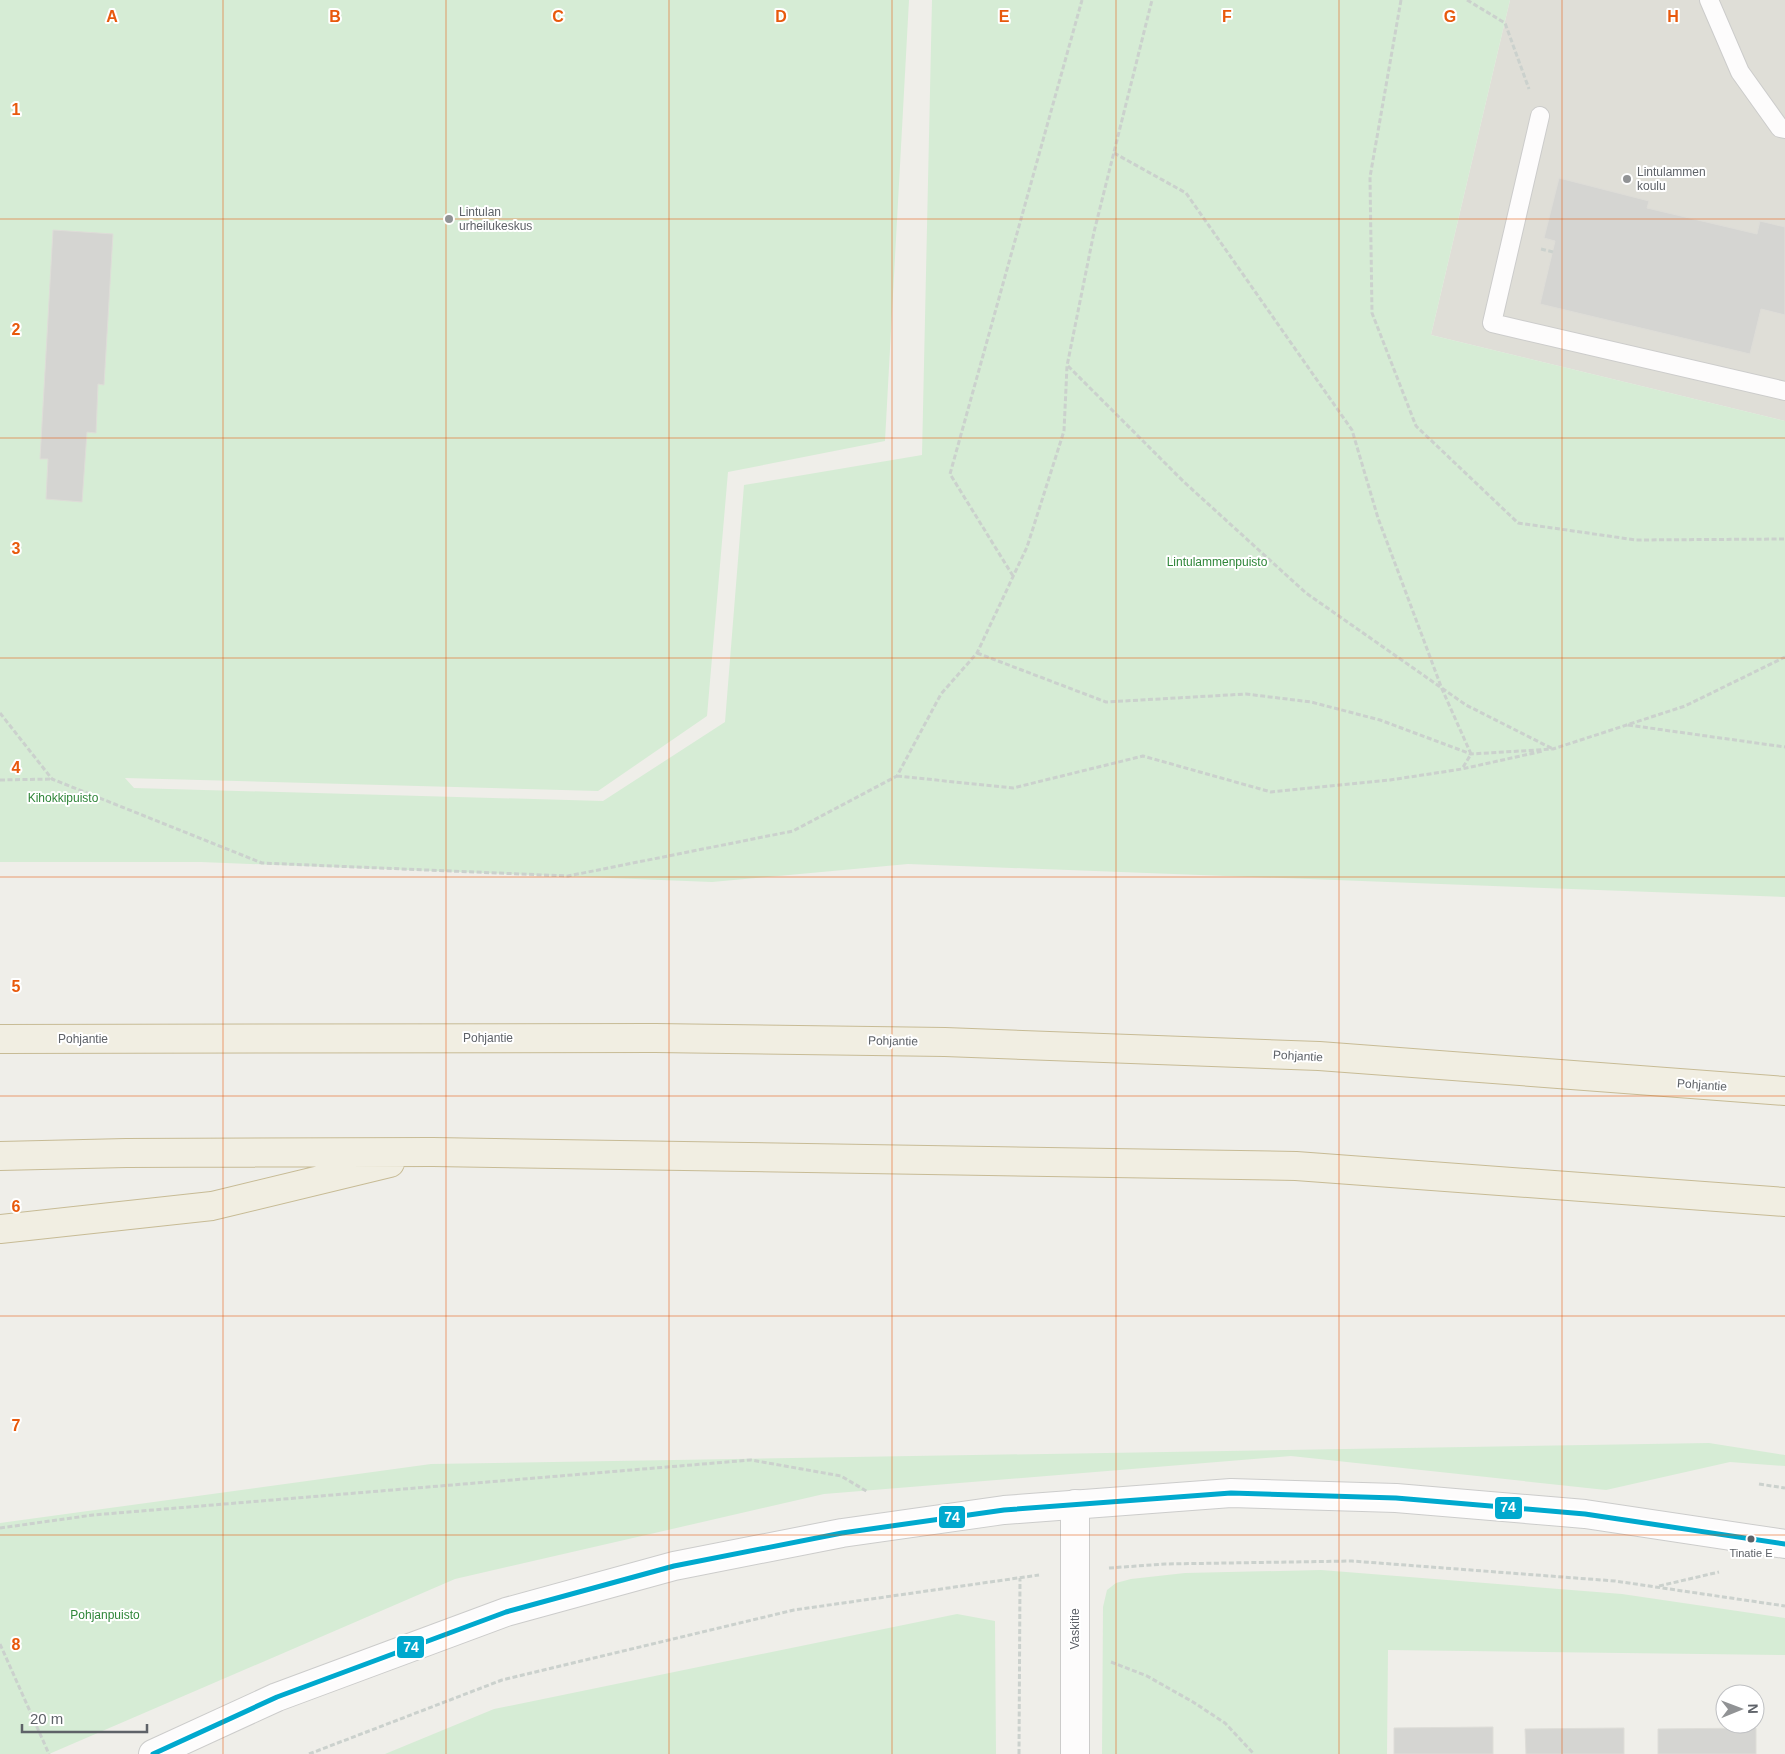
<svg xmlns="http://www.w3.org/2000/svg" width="1785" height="1754" viewBox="0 0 1785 1754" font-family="Helvetica,sans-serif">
	<rect width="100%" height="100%" fill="#efeee9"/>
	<path fill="#dfded7" d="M1510,0H1785V421L1431,335Z"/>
	<path fill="#d6ecd5" d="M0,0H909L885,441L728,472L707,716L598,791L125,778L134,788L603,801L725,722L744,485L922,455L932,0H1510L1431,335L1785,421V897L908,864L712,882L201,862H0Z
		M1709,1443L1785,1455V1466L1730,1462L1606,1490L1291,1456L824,1494L455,1579L49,1754H0V1523L431,1464Z
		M1321,1570L1622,1594L1785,1618V1655L1388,1650L1387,1754H1102L1103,1607L1107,1590L1116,1583L1131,1579L1185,1573Z
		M957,1614L995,1621L996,1754H385L494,1709Z"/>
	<path fill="#d5d5d2" stroke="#deddd8" d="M1559,178L1649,201L1647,208L1757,234L1760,221L1785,227V315L1761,309L1750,354L1540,304L1555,241L1544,238Z
		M53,230L113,234L104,385L98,384L96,433L87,432L82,502L46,499L48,459H40Z
		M1493,1727V1754H1394V1728Z
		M1624,1728V1754H1526L1525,1729Z
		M1756,1728V1754H1658V1729Z"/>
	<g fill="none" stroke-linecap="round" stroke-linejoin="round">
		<defs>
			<path id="service" d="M1709,0L1740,72L1780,128L1785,129
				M1540,116L1492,323L1785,391"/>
			<path id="minor" d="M1075,1754V1504"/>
			<path id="tertiary" d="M153,1754L277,1697L506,1612L674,1566L842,1533L1004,1510L1231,1493L1396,1498L1585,1514L1785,1544"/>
			<path id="motorway" d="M0,1039L655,1038L945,1042L1319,1056L1785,1091
				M0,1156L126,1153L433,1152L1296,1166L1785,1202
				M0,1229L212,1206L390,1163"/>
		</defs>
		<use href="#service" stroke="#cccccb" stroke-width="20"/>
		<use href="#minor" stroke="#cccccb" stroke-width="30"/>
		<use href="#tertiary" stroke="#cccccb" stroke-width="30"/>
		<use href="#motorway" stroke="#c7bb95" stroke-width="30"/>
		<path stroke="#cbd1cd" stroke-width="3" stroke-dasharray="5 2.5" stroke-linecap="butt" d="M1401,0L1370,177L1372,313L1416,426L1518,523L1636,540L1785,539
			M1467,0L1505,23L1529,89
			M1114,153L1186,193L1352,430L1378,518L1442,689L1471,754L1462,769
			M1541,249L1553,252
			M1068,366L1184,482L1306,593L1466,705L1553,749
			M1013,576L950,474L1082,0
			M977,653L1106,702L1246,694L1311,702L1380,720L1471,754L1553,749L1685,706L1785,657
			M0,713L52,779L262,863L568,876L793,831L897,776L941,694L977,653L1027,547L1064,431L1067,366L1094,232L1152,0
			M1628,725L1785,747
			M897,776L1013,788L1143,756L1271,792L1390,780L1462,769L1543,751
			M0,780L52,779
			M1759,1484L1785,1488
			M0,1528L93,1515L751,1460L841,1476L868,1492
			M1109,1568L1165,1564L1352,1561L1615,1581L1785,1606
			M1659,1586L1719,1572
			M0,1644L49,1754
			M1111,1662L1147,1676L1193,1702L1225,1723L1254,1754
			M309,1754L502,1680L794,1610L1039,1575
			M1019,1754L1020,1578"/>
		<use href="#service" stroke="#fdfcfc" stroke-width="18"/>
		<use href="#minor" stroke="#fdfcfc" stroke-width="28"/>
		<use href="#tertiary" stroke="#fdfcfc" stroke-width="28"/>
		<use href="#motorway" stroke="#f1eee2" stroke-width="28"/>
		<defs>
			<path id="bus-1" d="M153,1754L277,1697L506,1612L674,1566L842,1533L1004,1510L1231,1493L1396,1498L1585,1514L1785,1544"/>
		</defs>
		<use href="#bus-1" stroke="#fff" stroke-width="9"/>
		<use href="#bus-1" stroke="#00a9ce" stroke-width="5"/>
	</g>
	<path fill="none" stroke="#e8590c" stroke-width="1" stroke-opacity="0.55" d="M223,0V1754M446,0V1754M669,0V1754M892,0V1754M1116,0V1754M1339,0V1754M1562,0V1754M0,219H1785M0,438H1785M0,658H1785M0,877H1785M0,1096H1785M0,1316H1785M0,1535H1785"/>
	<g fill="#919395" stroke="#fff" stroke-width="2">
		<circle cx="1627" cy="179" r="5"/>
		<circle cx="449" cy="219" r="5"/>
	</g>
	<circle fill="#5e6268" stroke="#fff" stroke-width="2" cx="1751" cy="1539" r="4.5"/>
	<g text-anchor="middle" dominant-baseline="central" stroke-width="4" stroke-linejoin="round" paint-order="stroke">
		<g font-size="11" fill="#5e6268" stroke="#fff">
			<text x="1751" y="1553">Tinatie E</text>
		</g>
		<g font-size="12" fill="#5e6268" stroke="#fff" text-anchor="start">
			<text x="1637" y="172">Lintulammen<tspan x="1637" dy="14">koulu</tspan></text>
			<text x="459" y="212">Lintulan<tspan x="459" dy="14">urheilukeskus</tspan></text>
		</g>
		<g font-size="12" fill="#2f8639" stroke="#fff">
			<text x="1217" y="562">Lintulammenpuisto</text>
			<text x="63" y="798">Kihokkipuisto</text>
			<text x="105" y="1615">Pohjanpuisto</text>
		</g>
		<g font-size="12" fill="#5e6268" stroke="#fff">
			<text x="488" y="1038">Pohjantie</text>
			<text x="83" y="1039">Pohjantie</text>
			<text transform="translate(893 1041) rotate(1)">Pohjantie</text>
			<text transform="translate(1298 1056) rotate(3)">Pohjantie</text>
			<text transform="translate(1702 1085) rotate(4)">Pohjantie</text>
			<text transform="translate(1075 1629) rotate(-90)">Vaskitie</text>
		</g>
	</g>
	<g font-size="16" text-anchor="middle" font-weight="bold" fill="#e8590c" stroke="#fff" stroke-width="4" stroke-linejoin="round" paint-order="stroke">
		<text x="112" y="22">A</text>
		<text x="335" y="22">B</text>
		<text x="558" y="22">C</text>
		<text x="781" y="22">D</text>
		<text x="1004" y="22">E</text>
		<text x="1227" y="22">F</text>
		<text x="1450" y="22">G</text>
		<text x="1673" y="22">H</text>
		<text x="16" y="115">1</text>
		<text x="16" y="335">2</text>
		<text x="16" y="554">3</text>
		<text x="16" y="773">4</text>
		<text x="16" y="992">5</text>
		<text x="16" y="1212">6</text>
		<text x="16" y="1431">7</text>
		<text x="16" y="1650">8</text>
	</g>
	<g stroke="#fff" stroke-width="2">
		<rect x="1494" y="1496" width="29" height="24" rx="5" fill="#00a9ce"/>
		<rect x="938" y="1505" width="28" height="24" rx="5" fill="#00a9ce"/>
		<rect x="396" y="1635" width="29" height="24" rx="5" fill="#00a9ce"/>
	</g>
	<g font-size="14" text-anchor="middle" font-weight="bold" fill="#fff">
		<text x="1508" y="1512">74</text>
		<text x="952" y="1522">74</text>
		<text x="411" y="1652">74</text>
	</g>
	<g transform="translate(1740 1709) rotate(89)"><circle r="24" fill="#ffffff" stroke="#bfc0c3"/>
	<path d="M0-4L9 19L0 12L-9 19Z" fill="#919395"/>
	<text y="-8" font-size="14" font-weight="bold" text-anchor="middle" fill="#5e6268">N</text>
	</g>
	<path d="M22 1724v8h125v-8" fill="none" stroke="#5e6268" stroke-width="2.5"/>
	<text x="30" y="1724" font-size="15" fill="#5e6268" stroke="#ffffff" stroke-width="4" paint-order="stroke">20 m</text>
</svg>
